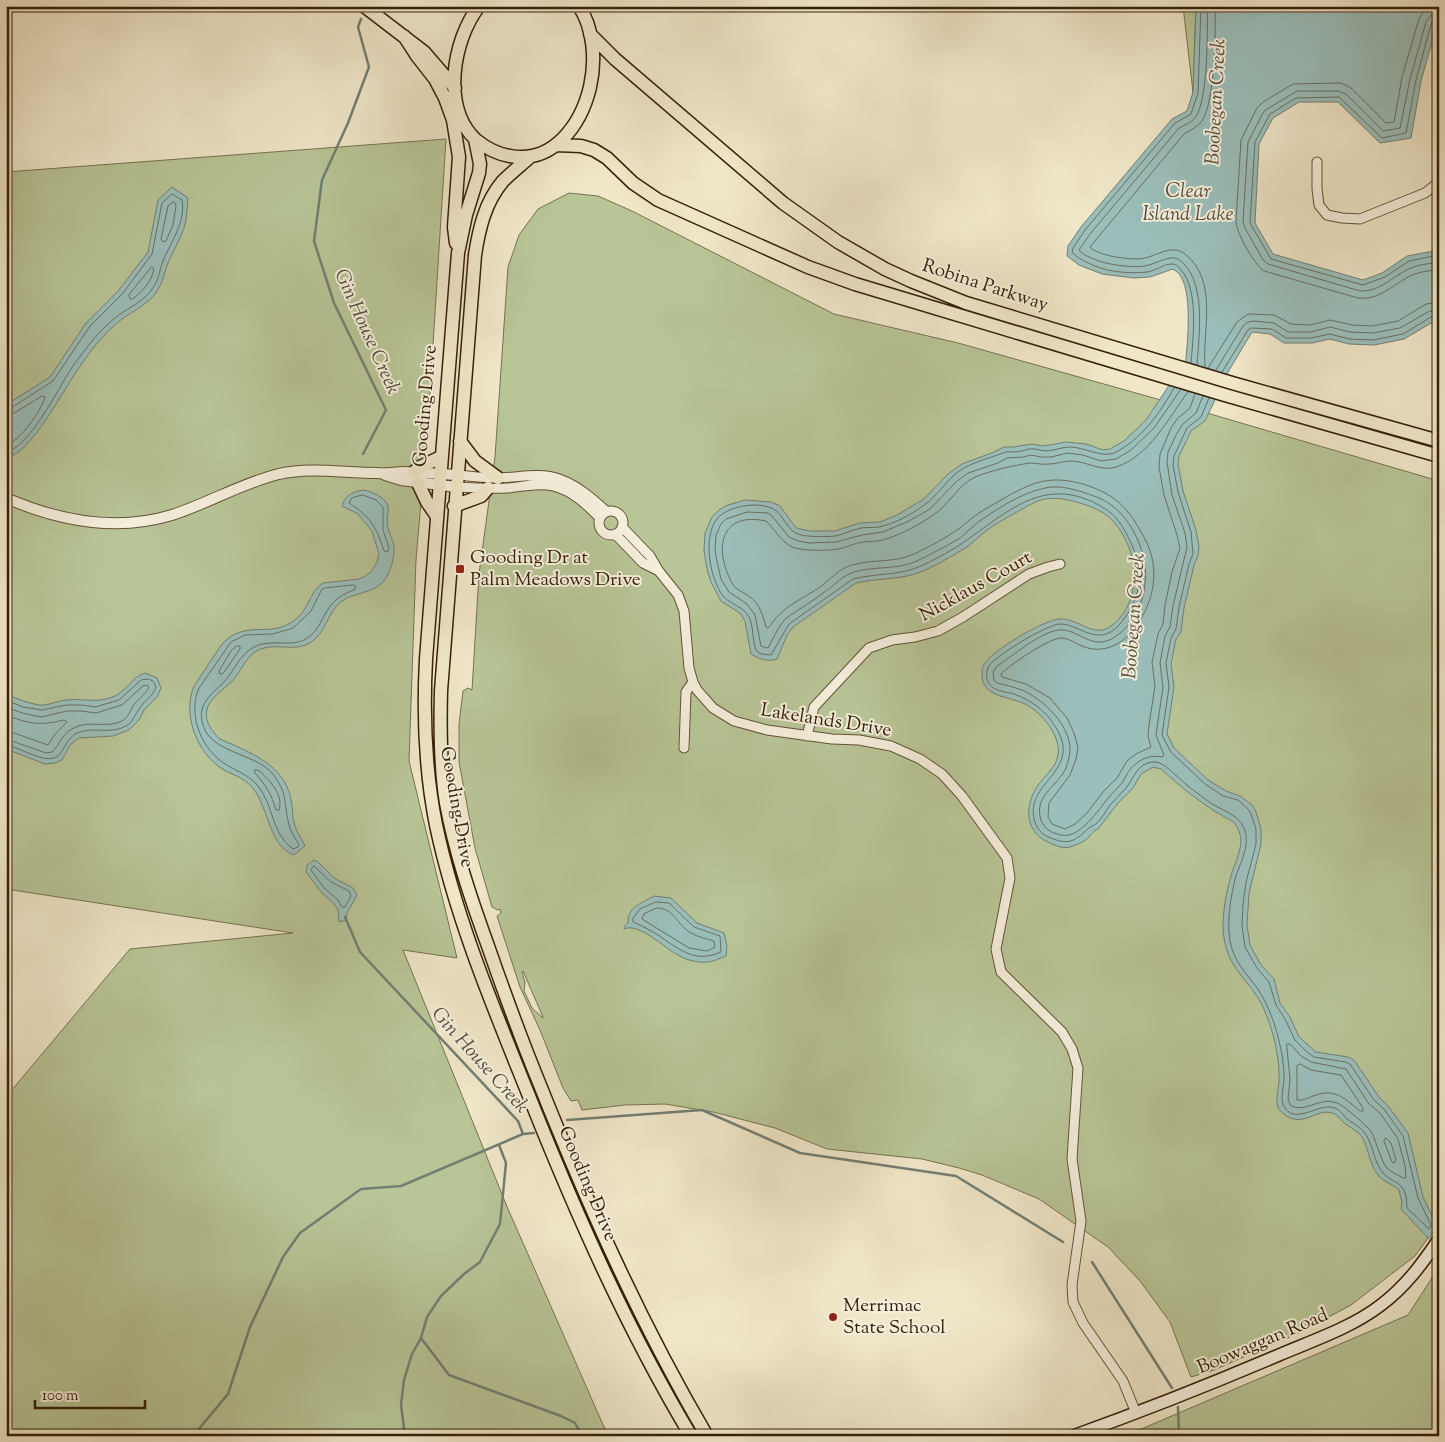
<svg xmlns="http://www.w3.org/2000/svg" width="1445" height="1442" viewBox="0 0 1445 1442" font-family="'Sorts Mill Goudy',serif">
	<rect width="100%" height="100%" fill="#f0e7c9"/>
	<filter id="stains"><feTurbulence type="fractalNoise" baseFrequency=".004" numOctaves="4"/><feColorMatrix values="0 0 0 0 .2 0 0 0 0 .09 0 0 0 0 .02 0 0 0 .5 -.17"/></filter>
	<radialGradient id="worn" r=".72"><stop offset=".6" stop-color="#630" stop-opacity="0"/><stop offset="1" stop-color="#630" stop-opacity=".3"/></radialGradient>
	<path fill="#b8c597" stroke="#777250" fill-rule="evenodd" d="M1183,6H1196L1193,92Z
		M446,139L429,408L416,560L409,761L457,958L403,950L508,1209L608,1436H6V1097L130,949L293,933L6,889V172Z
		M569,193L598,196L632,211L834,314L958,343L1207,413L1439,481V1223L1415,1256L1351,1305L1301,1332L1214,1370L1191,1377L1170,1322L1140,1281L1108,1247L1039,1199L982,1175L959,1168L922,1159L827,1149L775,1128L713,1112L665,1104L625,1105L582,1110L578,1100L571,1101L563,1088L540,1030L520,987L497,916L501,913L500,909L498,910L492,907L475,848L459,762V724L463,691L468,688L472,690L479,574L495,457L508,267L519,235L538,209ZM523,971L543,1017V1018L532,1008L524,991L525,982L522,973Z
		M1439,1267V1436H1141L1139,1430L1408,1315Z"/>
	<path fill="#9bbfbb" stroke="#737f73" d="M1196,6H1439V17L1421,81L1411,138L1380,143L1338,102H1299L1273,118L1259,144L1255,223L1273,254L1363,280L1382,273L1407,256L1439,250V320L1433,322L1404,339L1374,345L1349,344L1330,339L1312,343H1284L1270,334L1252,332L1228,372L1205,421L1191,431L1179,456L1178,464L1183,491L1196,530L1199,546L1198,556L1194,565L1184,608L1181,632L1176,639L1171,664L1174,687L1167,734L1174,748L1208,780L1226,791L1240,796L1252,805L1256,812L1261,829V844L1249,893L1247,925L1250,945L1261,965L1274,979L1280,1003L1290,1017L1299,1037L1316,1052L1348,1057L1354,1060L1379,1097L1388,1106L1408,1133L1423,1197L1437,1226L1429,1239L1401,1209L1402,1203L1399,1190C1393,1184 1383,1182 1378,1175C1369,1164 1369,1149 1362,1137C1358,1131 1349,1127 1344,1123C1340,1119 1337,1114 1332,1113C1316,1108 1304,1128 1285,1115C1282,1113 1279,1110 1278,1107C1275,1098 1279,1089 1279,1081C1280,1060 1274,1034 1266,1014C1252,978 1225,972 1223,928C1223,911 1226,893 1231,876C1235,861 1246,844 1238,829C1235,821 1228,819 1221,815C1199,802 1180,786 1161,769L1153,767L1141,774L1133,788L1118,803L1098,829C1092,831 1091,836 1086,840C1081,843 1076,845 1070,847C1062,849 1054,845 1046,841C1039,838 1036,834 1032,827C1025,813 1030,796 1039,784C1044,777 1051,771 1055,764C1060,754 1059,746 1055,736C1049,723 1039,712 1027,705C1011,696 982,698 982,675C982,671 982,667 985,663C992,651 1045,619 1060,619C1078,618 1094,639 1111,626C1146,599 1138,544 1109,517C1102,511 1092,507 1083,504C1070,500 1058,497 1045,499C1034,501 1025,508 1015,513C1005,519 995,524 986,531C979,536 974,542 967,547C952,556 934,567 918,573C898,580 877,578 856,583L793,627L787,635L777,659C768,662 759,659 751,654L745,621L740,613L721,601L711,582L707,569L704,551L705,533L712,517L719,510L728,505L745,500L771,502L780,506L796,528L810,531H835L860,523L880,522L897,515L924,499L948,474L962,464L994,452L1004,447H1013L1032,444L1042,446L1050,445L1066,442L1086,444L1103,450L1110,449L1124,441L1146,420L1172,381L1185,369C1187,347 1193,296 1181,277C1180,274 1176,271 1173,269L1150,277L1134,278L1102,274L1079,265L1067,256L1068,246L1081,227L1172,119L1187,111L1193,92Z
		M172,187L188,198C187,208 187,219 184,228C180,240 173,251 168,263C164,273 163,282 157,291C149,304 134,310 122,319C104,333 89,352 77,371C63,390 30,456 6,457V405L50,377L86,323L119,290L148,252L158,200Z
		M363,490C371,491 385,497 388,506C389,510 387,516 387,521C387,530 392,537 394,546C395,556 390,575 383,582C373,593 353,593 342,601C327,612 327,632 310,643C294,652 277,643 261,649C247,654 243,668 234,679C227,687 218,692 212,700C200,714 209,729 220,739C249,752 284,764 291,799C293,808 292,817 295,826C297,833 302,839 305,846L294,855C270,847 268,809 255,791C247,779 236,776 224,770C197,754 182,715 194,686L222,644C246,619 268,638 292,622C309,612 309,591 323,583L359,579L364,577L371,572L377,562L379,554L372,531L367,525L358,514L342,506C345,495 353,492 363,490Z
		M145,673L157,678L161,688L157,697L144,710L139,720L129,730L113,736L79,738L70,745L62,760L55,763L45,764L6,749V694C17,699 28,703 39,705C48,706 57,701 66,700C83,698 98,704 115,696C127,690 132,677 145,673Z
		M314,860L318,862L334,878L353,888L357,895L347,913L346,920L339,922L338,910L334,904L321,892L306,872L307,865Z
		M654,896L671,898L697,923L724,933L727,946L726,956C720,958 713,962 708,962C698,963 686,960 678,955C664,948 639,922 624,929V927L628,923C627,907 642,903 654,896Z"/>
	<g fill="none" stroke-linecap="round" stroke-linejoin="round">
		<path stroke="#687062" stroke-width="1" d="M1433,6L1424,11L1419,19L1402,77L1394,122L1386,123L1351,88L1341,83L1293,84L1263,102L1257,108L1241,140L1236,222C1237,234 1254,264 1264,271L1358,298C1381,301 1396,281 1415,274C1423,271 1431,271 1439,269
			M1439,13L1431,15L1426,22L1410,79L1400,128L1383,131L1346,94L1338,91H1297L1264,111L1248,142L1243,222L1245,228L1263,260L1268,264L1360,291C1380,292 1394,275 1411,268C1419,264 1430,264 1439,262
			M1439,20H1434L1431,24L1416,80L1406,133L1382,138L1339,97L1296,98L1270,114L1255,142L1250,223L1271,259L1363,285L1385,277L1409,261L1439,255
			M174,202L176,205L173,225L166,241L163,242L161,239L168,206Z
			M152,267L154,269C151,283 143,290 133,299H130L129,295Z
			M1191,363C1193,338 1199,289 1181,270C1179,267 1177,264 1172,264C1163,264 1156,271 1147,272C1131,274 1109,272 1095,266C1086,262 1078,259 1072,252L1073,248L1085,230L1175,123L1191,114L1198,93L1201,6
			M1197,365C1199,335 1206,287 1184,264C1180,260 1177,257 1171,258C1163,259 1156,263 1149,265C1138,269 1110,265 1099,261C1092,258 1084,256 1079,250L1090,234L1179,128C1184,125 1191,123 1195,118C1208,103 1208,27 1207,6
			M1205,367C1202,331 1219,281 1185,254C1172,244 1158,255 1145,258C1133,261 1098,256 1090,247L1184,134C1190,130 1198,127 1202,121C1215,102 1216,30 1215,6
			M1208,368L1237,322L1248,314L1274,315L1291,324L1310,325L1330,320L1352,325L1372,326L1398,321L1426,304L1439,302
			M1216,370L1243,326L1248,322L1254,321L1274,323L1288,332H1311L1330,327L1350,332L1373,333L1400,328L1428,312L1439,309
			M1222,372L1248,330L1251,328L1272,329L1286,338H1311L1330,334L1349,339L1373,340L1403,334L1431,317L1439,316
			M1174,388C1160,413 1141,440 1114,453C1103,458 1083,447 1070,447C1063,447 1055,450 1048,451C1041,451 1035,448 1029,449C1024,450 1020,452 1014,452C1010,452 1007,451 1003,453C987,459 965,464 953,476C944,485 936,496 927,503C914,513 895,524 879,527C873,528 867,527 861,528C852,530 844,534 835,536C828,537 804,537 798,534C787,530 784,516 775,510C760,500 726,506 716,520C703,539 710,579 723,596C731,605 743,606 749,617C754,627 752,640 756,650L761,654L771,655L789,624L853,579C876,573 899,576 921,566C936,559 953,550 967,540C1012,508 1048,474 1104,508C1116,515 1122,525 1128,537C1142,563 1144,591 1126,616C1122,622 1117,628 1111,632C1091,642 1078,624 1060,624C1048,624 995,656 989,666C985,673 986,682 992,687C997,691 1007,692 1014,694C1031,700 1046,711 1055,726C1085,772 1022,782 1035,822C1038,831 1043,835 1051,838C1070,846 1076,840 1090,827C1092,826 1095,825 1097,823C1102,818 1106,811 1110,805C1115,799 1121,794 1126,788C1134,778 1137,764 1152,762C1163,761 1170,771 1178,777C1187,786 1197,793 1208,801C1219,810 1238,813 1244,828C1251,846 1240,862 1235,879C1231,897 1228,914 1229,932C1230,955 1241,968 1255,985C1264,997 1270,1011 1275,1026C1280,1043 1284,1060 1284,1078C1284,1088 1279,1100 1285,1108C1297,1125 1319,1102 1335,1108C1340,1110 1342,1114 1346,1118C1352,1123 1360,1127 1364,1132C1372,1142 1373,1156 1379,1167C1390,1187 1407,1176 1407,1208L1429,1229L1431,1225L1418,1198L1403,1136L1384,1109L1374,1100L1350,1064L1346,1062L1314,1057L1306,1051L1295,1040L1285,1019L1276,1005L1269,982L1257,968L1245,947L1242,926L1243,905L1246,882L1256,844V829L1251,814L1248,809L1238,800L1223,796L1205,784L1171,752L1162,735L1169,687L1166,663L1171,638L1176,629L1179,607L1189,564L1193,554L1191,532L1178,492L1173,465L1174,456L1187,428L1201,417L1209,398
			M1181,389L1154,428L1131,450L1116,459L1101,461L1083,455L1068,453L1051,457H1041L1031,455L1023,457L1007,458L998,463L968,473L957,481L930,509L909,521L883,532L862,535L836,542L809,543L798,541L789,537L772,516L768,513L747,512L726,519L721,524L716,535L715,551L718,566L721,579L729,592L747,604L755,615L761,646L768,648L778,629L785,619C799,609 813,601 826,591C835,585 843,575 854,572C874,566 897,570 917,561C931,554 947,546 960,538C966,533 971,528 977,523C998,508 1033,485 1059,487C1072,488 1086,493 1099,498C1123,508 1139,535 1144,560C1149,587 1141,616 1119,634C1093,655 1080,628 1059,630C1040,632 1013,656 997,666L993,672L994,680L997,683C1005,685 1014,687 1022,690C1043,699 1070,725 1070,749C1070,755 1068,762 1066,768C1058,786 1033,796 1041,820C1044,829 1052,833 1061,835C1079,840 1099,809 1109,797C1113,792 1118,788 1122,783C1124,780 1125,777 1127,774C1135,761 1148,754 1162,757L1164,755L1156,735L1163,687L1160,663L1165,636L1170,627L1173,606L1187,547L1185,533L1172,495L1167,462L1168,452L1177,433L1183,424L1196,413L1203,396
			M1188,392C1169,417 1149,457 1116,467C1100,472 1087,461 1071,461C1064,461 1056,464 1049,464C1042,465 1036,463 1030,463C1011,466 993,470 975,477C958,485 949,505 933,515C919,525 902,534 886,539C878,542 871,541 863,542C854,543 846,548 838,549C828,551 801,551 792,547C780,541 775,529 766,521C719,511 714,550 732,583C735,590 744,592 750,597C760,604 763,616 766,627L768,628C772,624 775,618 780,614C792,602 810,595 824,584C832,577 841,568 852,565C872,559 895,563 914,554C929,547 944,539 957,530C963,526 967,522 972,518C981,511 991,506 1001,500C1032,482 1050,474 1086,485C1119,496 1129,510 1145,539C1161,569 1154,602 1135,628C1123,644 1103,655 1082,646C1076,644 1069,638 1061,638C1051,637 1008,666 1001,674L1002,677L1026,684L1050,698L1067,718L1074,733L1078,748L1076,759L1070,775L1049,803L1048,817L1052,824L1065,829L1075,824L1087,813L1103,792L1117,778L1127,761L1136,754L1151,747L1148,736L1149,725L1155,686L1152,662L1158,634L1163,624L1165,605L1172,572L1180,548L1177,535L1164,495L1159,467L1160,454L1171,428L1177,419L1190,408L1195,394
			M6,409L11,408L53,381L90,326L123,293L152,254L162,203L172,194L182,200C186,221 171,242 163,261C159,271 159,281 152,289C144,301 130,307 119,315C101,328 86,348 73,366C59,386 30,448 6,452
			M6,415L14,413L42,396L45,397C41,412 20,440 6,446
			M363,495L376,500L383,507V530L389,548L387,552L384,551C377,528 370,516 349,503L352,498Z
			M353,585L356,586L355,589C347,593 339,596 333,603C322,614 321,630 306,639C290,648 271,638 254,647C239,655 234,672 222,684C209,696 197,706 203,725C211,753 255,753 273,774C289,795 283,806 290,828C292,834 296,839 299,845L298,847L293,849C271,833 274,806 258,786C249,775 238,772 227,765C202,751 187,715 199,688L231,642L245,635L273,634L293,628L311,611L322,589L325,588Z
			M237,646H240V649L225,671L222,674H220L219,671L231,651Z
			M6,700L23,707L42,710L66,705H82L95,707L119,700L141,680C148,678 154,679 156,687C153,696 145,700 140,708C135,714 133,722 126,726C111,735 92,726 77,733C65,739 63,756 54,758C41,762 19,747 6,745
			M6,707L22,713L41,717L67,711H81L96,713L122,705L143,686L147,685L149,687C146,694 141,697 136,702C131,708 129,717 122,721C107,729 87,719 72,729C61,735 60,745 52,752L46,753L6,739
			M6,715C29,724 40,726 64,720L67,722L55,734L48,745L14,733L6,732
			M255,770H258C269,779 284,795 279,810H276C272,795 265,784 255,773Z
			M314,866L331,882L349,891L351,896L345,907H342L338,900L324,888L311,870Z
			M656,902L669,903L694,927L720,936L721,952C696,963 681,951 661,937C652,931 643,926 633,922V918L640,909Z
			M657,908C674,908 677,925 691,933C698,937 707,939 714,941L715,947L707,951L689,948L642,919L644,914Z
			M1287,1044H1290L1301,1056L1311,1062L1346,1069L1369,1104L1380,1113L1398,1139L1405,1166L1406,1178H1403C1398,1175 1392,1173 1387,1168C1382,1164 1376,1141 1372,1133C1370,1128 1346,1108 1341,1105C1322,1093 1306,1115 1290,1105L1288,1098L1290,1080Z
			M1300,1064L1311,1070L1341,1075L1363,1108V1111H1360C1346,1100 1336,1088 1316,1095C1309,1097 1304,1101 1297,1100V1066Z
			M1386,1138L1391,1143L1396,1160L1394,1163L1392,1162L1384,1141Z"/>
		<path stroke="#737f73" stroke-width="2.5" d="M361,19L358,27L369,67L348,123L322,180L314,241L334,303L386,410L363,454
			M567,1120L702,1110L800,1153L956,1176L1063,1242
			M523,1134L534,1133
			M1092,1262L1172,1388
			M421,1338L449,1375L561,1416L575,1423L582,1436
			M1178,1407L1179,1436
			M193,1436L228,1394L250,1327L283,1257L300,1233L361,1189L401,1186L523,1134L518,1121L360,952L345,917
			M405,1436L401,1405L404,1380L412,1354L421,1338L427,1317L441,1296L464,1274L480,1262L500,1224L506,1163L499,1145"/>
		<defs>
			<path id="minor" d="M1317,162V189L1319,205L1327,215L1342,218L1360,219L1425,193L1439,182
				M457,475C470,476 483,478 496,478C515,478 541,472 559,479C578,486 592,498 607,512
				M456,487C473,488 490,489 507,488C522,487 538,482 553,486C573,491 586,504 600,518
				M599 523a12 12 0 1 1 24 0a12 12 0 1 1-24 0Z
				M622,527L650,556L658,570L678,595L684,611L689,668L693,682L697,690L713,708L734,721L767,730L832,739L859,740L891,746L920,759L942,774L962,796L1007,858L1010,878L996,949L1001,972L1062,1032L1072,1049L1078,1068L1072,1159L1081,1221L1072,1285L1073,1302L1083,1323L1123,1381L1136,1413
				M615,534L643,563L657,570
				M807,736L814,707L869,648L892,640L915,637L938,631L963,617L1029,574L1048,567L1060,564
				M684,748L686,692L693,682"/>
			<path id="tertiary" d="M385,475L401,480L456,487
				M6,498C59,521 116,532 172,515C209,503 242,483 279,474C311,467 344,473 377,473C386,474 395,472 404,472C421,472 439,474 457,475"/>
			<path id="secondary" d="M1073,1436C1143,1411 1211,1384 1279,1355C1314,1340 1351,1328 1381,1305C1406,1286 1422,1264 1439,1239"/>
			<path id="primary" d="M364,6L424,52L455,88
				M479,6C453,40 441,107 476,140C486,148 497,154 510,156C553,164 581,125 590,87C596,61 594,29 579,6
				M590,34L615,59L783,203L838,242L885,269L911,281L966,303L1232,383L1439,441
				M404,36L417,56L435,79L445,98L453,120L459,157L454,227L456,243
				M475,139L480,164L479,173L466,215L458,253L426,659C423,715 425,770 436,825C456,920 495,1011 531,1101C577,1216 627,1329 691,1436
				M557,145L581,146L594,150L607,158L633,183L658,200L808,267L855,284L1225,395L1439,456
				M530,157C521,165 511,173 503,181C485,202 479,229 475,255L441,691C440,728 440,766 446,803C455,852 471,899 488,946C504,992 521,1039 540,1085C588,1205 641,1324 707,1436
				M460,441L475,461L498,478
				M414,472L420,467L441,457
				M418,483L427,502L436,515
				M454,506L481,496L488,488"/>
		</defs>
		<use href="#minor" stroke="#645238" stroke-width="11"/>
		<use href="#tertiary" stroke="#645238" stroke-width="12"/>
		<use href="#secondary" stroke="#362008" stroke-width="14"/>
		<use href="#primary" stroke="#362008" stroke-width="15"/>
		<use href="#minor" stroke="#f5efdc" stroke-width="9"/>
		<use href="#tertiary" stroke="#f5efdc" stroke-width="10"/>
		<use href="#secondary" stroke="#f5efdc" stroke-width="11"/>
		<use href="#primary" stroke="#f0e7c9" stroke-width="12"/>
	</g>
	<g fill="#8f2418" stroke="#f5efdc" stroke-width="2">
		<rect x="455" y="564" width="10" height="10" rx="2.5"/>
		<circle cx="833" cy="1317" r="5"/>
	</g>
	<g text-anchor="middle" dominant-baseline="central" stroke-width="4" stroke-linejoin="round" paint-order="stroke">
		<g font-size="19" fill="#362008" stroke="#f5efdc">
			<text transform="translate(985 286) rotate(18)">Robina Parkway</text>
			<text transform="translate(426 406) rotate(-85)">Gooding Drive</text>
			<text transform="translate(976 587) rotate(-29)">Nicklaus Court</text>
			<text transform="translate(826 721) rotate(9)">Lakelands Drive</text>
			<text transform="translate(456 807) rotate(80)">Gooding Drive</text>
			<text transform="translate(587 1184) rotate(67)">Gooding Drive</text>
			<text transform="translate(1263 1342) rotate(-23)">Boowaggan Road</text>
		</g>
		<g font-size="19" fill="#362008" stroke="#f5efdc" text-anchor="start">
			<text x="470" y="558">Gooding Dr at<tspan x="470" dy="22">Palm Meadows Drive</tspan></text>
			<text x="843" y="1306">Merrimac<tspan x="843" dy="22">State School</tspan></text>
		</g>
		<g font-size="20" font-style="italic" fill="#54503e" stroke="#f5efdc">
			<text transform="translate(1217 102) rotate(-87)">Boobegan Creek</text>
			<text x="1188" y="192">Clear<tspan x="1188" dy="23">Island Lake</tspan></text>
			<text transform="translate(366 332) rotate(66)">Gin House Creek</text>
			<text transform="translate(1135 616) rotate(-86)">Boobegan Creek</text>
			<text transform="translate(479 1061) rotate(48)">Gin House Creek</text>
		</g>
	</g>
	<rect width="1445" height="1442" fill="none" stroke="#f0e7c9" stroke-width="25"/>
	<rect x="8" y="8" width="1430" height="1427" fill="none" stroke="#362008" stroke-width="2.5"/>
	<rect x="12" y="12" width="1420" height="1417" fill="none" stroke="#362008"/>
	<path d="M35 1400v8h110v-8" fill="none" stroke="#362008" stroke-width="2.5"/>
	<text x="42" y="1400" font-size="15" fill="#362008" stroke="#f5efdc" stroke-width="4" paint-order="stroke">100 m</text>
	<rect width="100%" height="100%" filter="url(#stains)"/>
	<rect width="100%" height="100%" fill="url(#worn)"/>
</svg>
